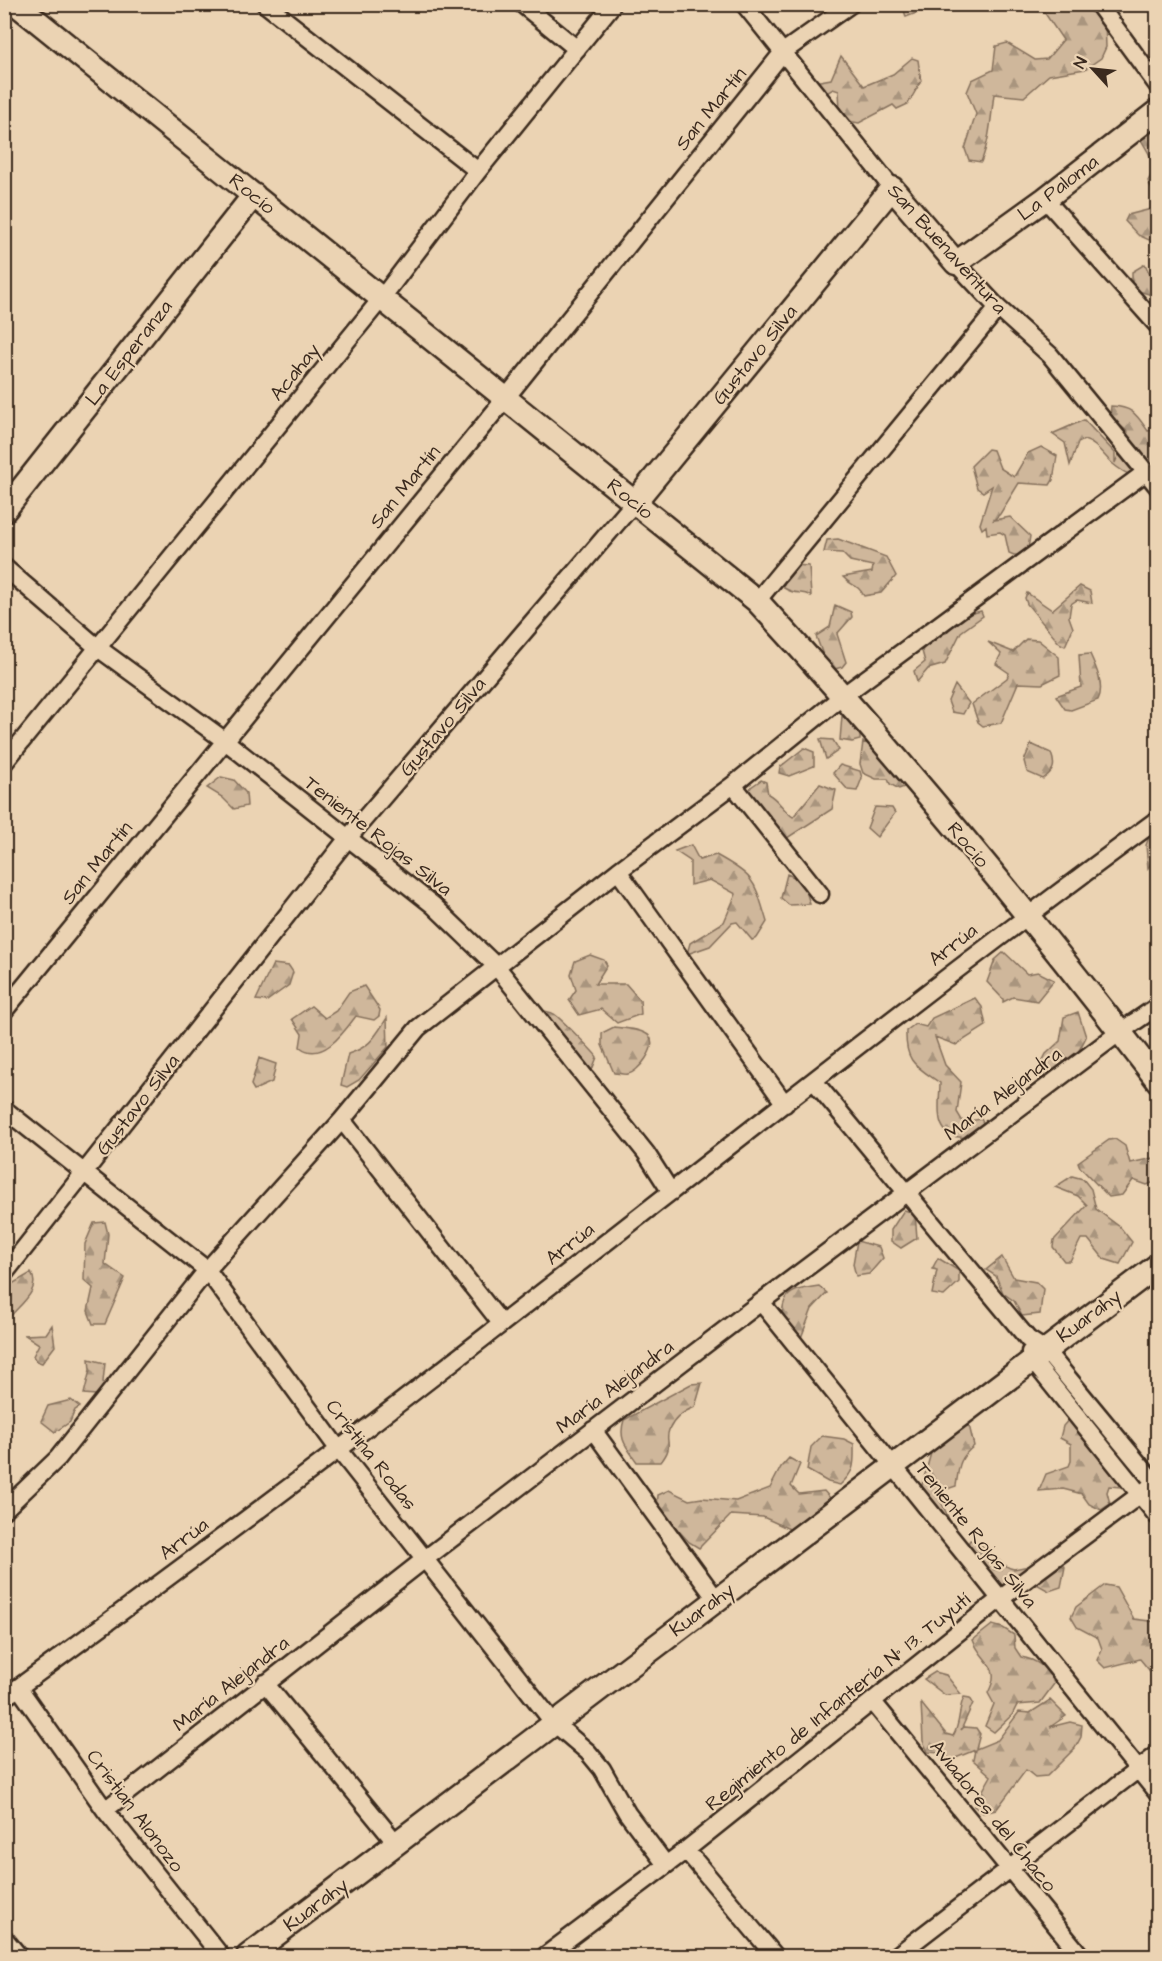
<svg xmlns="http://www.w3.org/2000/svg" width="1162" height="1961" viewBox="0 0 1162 1961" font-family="'Architects Daughter',sans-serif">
	<defs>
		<pattern id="forest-firs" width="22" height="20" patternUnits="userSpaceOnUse" patternTransform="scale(1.5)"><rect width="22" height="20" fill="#cfb79b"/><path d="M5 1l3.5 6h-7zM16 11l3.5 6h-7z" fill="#a9957e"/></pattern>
	</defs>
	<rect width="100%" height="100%" fill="#ebd3b3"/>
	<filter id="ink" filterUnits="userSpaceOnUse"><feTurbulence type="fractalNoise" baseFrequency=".0167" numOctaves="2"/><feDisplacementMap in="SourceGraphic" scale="12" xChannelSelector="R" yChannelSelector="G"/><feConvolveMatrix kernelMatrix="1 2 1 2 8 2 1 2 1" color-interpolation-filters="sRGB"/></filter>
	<g filter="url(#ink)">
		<path fill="url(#forest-firs)" stroke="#85705c" stroke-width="1.5" d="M905,5V4L937,5L906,17L904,10Z
			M1048,5H1095L1105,21L1106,47L1101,58L1085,69L1049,75L1024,97L994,94C991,117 990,140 981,162L969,160L965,149L976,114L967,92L972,80L993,70L996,46L1007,43L1035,60L1047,59L1063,40L1042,9Z
			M841,56L864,86L893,74L912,58L918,60L921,81L908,104L897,109L893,105L859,123L848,121L840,110L839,91L833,89L822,96L814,82L831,79Z
			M1145,126L1156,128V152L1158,155L1157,234L1149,240L1138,235L1125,221L1128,215L1151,209L1156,198L1148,181C1159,163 1149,155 1140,138Z
			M1145,264L1152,279H1157V308L1155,296L1132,289V272Z
			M1111,406C1133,407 1136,414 1148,431L1157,428V482C1140,479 1127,476 1113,464C1104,456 1096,443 1084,440L1078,443L1070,465L1065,443L1052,434L1084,420L1115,453V463L1128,432L1110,417Z
			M1041,447L1057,456L1053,480L1050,485L1019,483L1000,514L994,520L1010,517L1030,536L1027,555H1014L1009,553L1005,535L1000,532L987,534L986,526L982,529L980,524L992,486L983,492L977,488L971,466L988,449L993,450L1000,468L1014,477L1028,453Z
			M838,539L886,557L896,576L881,593L864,596C857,583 852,587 843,577L872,572L873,566L850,561L842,553L824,552L827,540Z
			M791,565L809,566L811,596C800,590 797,596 784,588V576Z
			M1080,586L1090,591L1092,603L1077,600L1071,604L1069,617L1073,628L1065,646L1059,643L1027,604L1025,598L1027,593L1052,610Z
			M835,605L851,612L852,617L837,634L846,662L842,667L831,670L827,666L816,636L830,627Z
			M981,611L983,616L961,632L945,664L928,669L917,682L914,671L925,662L922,651L930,635L946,633L962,616Z
			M1026,639L1038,640L1059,657L1060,675L1042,684L1018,683L1001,723L983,726L978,722L972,704L1007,678L1009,673L996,664L1001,654L988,642L1013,652Z
			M1090,654C1096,667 1105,687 1098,700L1071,710L1065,709L1056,696L1081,687L1079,655Z
			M955,685L969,703L963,714L952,712L948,701Z
			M842,716L860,727V740L852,742L840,740Z
			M820,739L833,740L839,750L826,759Z
			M863,742L880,748L887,766L910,780L907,786L899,789L890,784L888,779H876L863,773L860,764Z
			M1031,744L1051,753C1056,766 1054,771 1043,779L1027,772L1024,761Z
			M804,748L814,752V766L789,776L779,773L780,767Z
			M840,765L860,771L862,778L857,791L848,790L833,773Z
			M221,777L234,780L246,793L247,806L234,809L222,797L207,788Z
			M761,780L766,782L768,794C778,799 783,810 793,817L820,784L836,790L832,809L784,840L760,814L749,792L751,787Z
			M875,807L892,808L895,813L877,837L867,828Z
			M1157,832V857L1148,868L1146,845L1151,833Z
			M691,845L699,860L716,855C756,877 754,880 767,922L757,938L752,940L737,922L732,923L710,946L687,954L690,943L724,922L736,894L710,880L690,885V861L675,851Z
			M787,874L803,881L810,904L789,905L781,898Z
			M1004,952L1027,974L1038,972L1054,980L1037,1001L1013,997L1003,1002V999L987,982L995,960Z
			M590,955L604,960L607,965L595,984H626L640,1000L641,1014L617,1023L601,1009L579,1015L569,1000L576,990L571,974L575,961Z
			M273,964L289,966L293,972L289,985L267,1001L256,1000Z
			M364,986L380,1010L379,1016L374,1020L356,1016C344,1032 322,1064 300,1047L302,1034L292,1019L311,1006L325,1018L336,1011L349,992Z
			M975,998L982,1007L986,1026L956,1045L935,1037L945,1065L961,1082L957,1112L963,1122L981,1119L984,1124L979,1136C972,1139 966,1138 959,1137C932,1134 940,1102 940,1083C916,1066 905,1063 906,1031L915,1024L926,1027L932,1018Z
			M544,1011C547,1012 551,1012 554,1014C558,1016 595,1053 597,1057L592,1070L580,1077L575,1074L571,1046L542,1035L539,1023Z
			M1078,1012L1086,1037C1075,1059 1067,1077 1040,1078L1037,1072L1046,1054L1060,1041L1064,1017Z
			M387,1018L388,1047L359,1080L347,1087L341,1085L348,1054C370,1047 374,1038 387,1018Z
			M614,1027C623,1028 645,1029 650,1037C657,1047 639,1072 628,1074C624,1075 618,1073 614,1073L602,1045V1033Z
			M259,1058L276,1064L272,1082L254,1090L251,1085Z
			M1115,1139L1125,1146L1130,1163L1153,1158L1157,1161V1181L1147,1185L1133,1180L1122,1195L1109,1197L1080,1167L1078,1162L1109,1140Z
			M1072,1176L1083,1179L1091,1189L1096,1209L1120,1227L1132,1242L1120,1264L1104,1259L1088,1239H1081L1070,1261H1064L1053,1247L1054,1240L1087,1205L1078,1196L1055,1187Z
			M904,1210L915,1213L917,1238L901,1248L891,1241V1230Z
			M105,1222L108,1234L105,1264L125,1278L105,1324H93L88,1311L93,1288L84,1280L85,1244L94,1223Z
			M857,1241L879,1247L883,1258L869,1274L856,1276L853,1264Z
			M1002,1257L1014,1278L1036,1282L1043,1289L1040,1314L1022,1316L1014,1301L1003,1293L996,1276L986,1270Z
			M938,1258L959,1271V1282L944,1296L932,1294L937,1270L932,1269Z
			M31,1273C42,1290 19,1305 10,1317L5,1319V1288Z
			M819,1286L827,1293L812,1309L799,1343L781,1331C783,1296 782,1291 819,1286Z
			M52,1325L55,1346L42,1363L36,1361L33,1356L39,1344L25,1335L46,1334Z
			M89,1359L105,1363L103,1382L105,1386L96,1395L84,1394L90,1370Z
			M702,1383L695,1407C684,1411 674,1419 669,1430C664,1443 675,1444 661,1462H637C626,1446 618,1439 624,1420L691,1384Z
			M71,1400L80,1407L75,1410L70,1422L55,1432L41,1421L48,1406Z
			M1071,1417L1104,1455L1121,1454L1131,1467L1121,1487L1109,1486L1107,1492L1110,1504L1101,1510L1089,1504L1082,1494L1063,1489L1039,1491L1046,1474L1069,1466L1071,1461V1444L1060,1438L1063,1426Z
			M969,1425L974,1446C958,1459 959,1467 956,1486L941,1491L939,1497L949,1519L939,1523L920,1492L933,1446L936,1440Z
			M822,1436L844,1439L854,1444C854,1464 856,1470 840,1485L828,1482L807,1470L811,1447Z
			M789,1458L800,1464L791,1486L799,1494L824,1491L832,1500L812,1513L796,1532L763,1517L731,1515L699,1548L689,1542L657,1507L658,1495L669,1490L689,1500L702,1498L736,1501L770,1488L781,1467Z
			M970,1540C988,1544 999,1567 1014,1569L1054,1561L1065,1567L1061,1587L1049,1591L1033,1582L1004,1594L964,1551Z
			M1105,1585L1116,1587L1134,1619L1157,1622V1677L1154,1676L1140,1659L1105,1668L1097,1660L1102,1649L1098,1638L1077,1627L1071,1617L1076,1607Z
			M992,1625L1003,1628L1014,1635L1015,1648L1021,1657C1035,1659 1051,1669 1054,1684L1040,1703L1017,1705L1012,1715L994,1732L985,1726L994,1704L988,1693C1003,1665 982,1664 973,1640Z
			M935,1672L946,1675L961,1694L945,1695L924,1679Z
			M964,1697L970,1698L973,1703L961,1730L964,1727L976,1728L980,1734L976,1749L998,1740L1019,1712L1030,1713L1050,1700L1066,1716L1050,1727L1070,1722L1082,1725L1081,1737L1075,1748L1047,1776L1035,1777L1026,1770L996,1810L983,1813L974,1806L991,1776L973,1760L975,1750L951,1760L941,1753L928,1752L923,1741L921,1703L946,1734L953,1736C961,1723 958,1709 964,1697Z"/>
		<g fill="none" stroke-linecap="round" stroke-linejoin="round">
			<defs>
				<path id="street" d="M265,4L478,171
					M522,4L577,49
					M744,4L892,188
					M1098,4L1158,86
					M1045,199L1158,326
					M956,263L998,308L1050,355L1158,487
					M4,567L98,648L224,740L433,905L496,966L646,1153L671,1192
					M757,601L998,308
					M4,763L381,299L478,171L613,4
					M733,785L820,894
					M618,871L785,1104
					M4,1011L505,399L783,52L851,4
					M814,1081L1028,1339L1045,1350L1158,1487
					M4,1109L207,1270L339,1450L553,1722L588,1752L602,1769L627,1813L666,1865
					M342,1120L501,1323
					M4,1274L348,838L634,503
					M761,1302L1158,1794
					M1030,1352L1032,1360L1158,1517
					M593,1430L716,1599
					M4,1510L58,1458L207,1270L342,1120L418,1028L618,871L733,785L844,695L1146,472
					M265,1683L396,1843
					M19,1688L105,1810L221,1956
					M4,1698C116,1616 228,1534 338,1450C612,1241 880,1023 1158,819
					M873,1702L1081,1956
					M105,1810L425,1559L761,1302L1120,1032L1158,1006
					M686,1850L775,1956
					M4,1938L19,1956
					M545,1956L686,1850L1000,1599L1158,1481
					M896,1956L1158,1754"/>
				<path id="secondary" d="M16,4L757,601C898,754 1031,916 1158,1081
					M634,503L892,188L956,263L1045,199L1158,111
					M4,511L254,195
					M248,1956L1158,1265"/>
			</defs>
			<use href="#street" stroke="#3b2a1e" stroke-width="21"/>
			<use href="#secondary" stroke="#3b2a1e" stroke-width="27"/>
			<use href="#street" stroke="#ebd3b3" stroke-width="16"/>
			<use href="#secondary" stroke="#ebd3b3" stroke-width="22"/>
		</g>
	</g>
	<g text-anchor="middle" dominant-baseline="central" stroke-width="4.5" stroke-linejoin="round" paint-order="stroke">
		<g font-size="20" fill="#3b2a1e" stroke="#ebd3b3">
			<text transform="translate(711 109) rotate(-51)">San Martín</text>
			<text transform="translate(1058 188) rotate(-37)">La Paloma</text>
			<text transform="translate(252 194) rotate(39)">Rocío</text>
			<text transform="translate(947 249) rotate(48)">San Buenaventura</text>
			<text transform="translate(129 353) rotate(-52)">La Esperanza</text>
			<text transform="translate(755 355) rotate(-51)">Gustavo Silva</text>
			<text transform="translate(295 372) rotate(-51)">Acahay</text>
			<text transform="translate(405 487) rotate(-51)">San Martín</text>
			<text transform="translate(630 499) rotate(39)">Rocío</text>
			<text transform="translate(443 727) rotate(-50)">Gustavo Silva</text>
			<text transform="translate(378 836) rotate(38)">Teniente Rojas Silva</text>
			<text transform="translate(968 845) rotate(50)">Rocío</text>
			<text transform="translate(97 863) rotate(-51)">San Martín</text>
			<text transform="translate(953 945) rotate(-38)">Arrúa</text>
			<text transform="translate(1003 1094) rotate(-37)">María Alejandra</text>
			<text transform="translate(138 1105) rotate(-52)">Gustavo Silva</text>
			<text transform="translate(570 1244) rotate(-38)">Arrúa</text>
			<text transform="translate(1089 1316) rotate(-37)">Kuarahy</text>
			<text transform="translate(615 1387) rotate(-37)">María Alejandra</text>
			<text transform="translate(371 1455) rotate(52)">Cristina Rodas</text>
			<text transform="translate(976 1535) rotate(51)">Teniente Rojas Silva</text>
			<text transform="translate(184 1539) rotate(-37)">Arrúa</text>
			<text transform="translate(702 1610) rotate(-37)">Kuarahy</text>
			<text transform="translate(231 1684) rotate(-38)">María Alejandra</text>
			<text transform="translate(838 1702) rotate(-39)">Regimiento de Infantería N° 13. Tuyutí</text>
			<text transform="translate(135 1811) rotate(53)">Cristian Alonozo</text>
			<text transform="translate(993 1816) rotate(51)">Aviadores del Chaco</text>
			<text transform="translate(316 1905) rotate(-37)">Kuarahy</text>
		</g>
	</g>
	<rect width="1162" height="1961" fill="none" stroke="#ebd3b3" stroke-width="24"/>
	<rect x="12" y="12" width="1138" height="1937" fill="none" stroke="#3b2a1e" stroke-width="2" filter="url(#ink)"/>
	<g transform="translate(1093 69) rotate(297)" stroke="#ebd3b3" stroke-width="4.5" paint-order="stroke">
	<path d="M0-4.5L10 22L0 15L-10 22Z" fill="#3b2a1e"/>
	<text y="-9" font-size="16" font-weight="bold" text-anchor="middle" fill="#3b2a1e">N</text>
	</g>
</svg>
